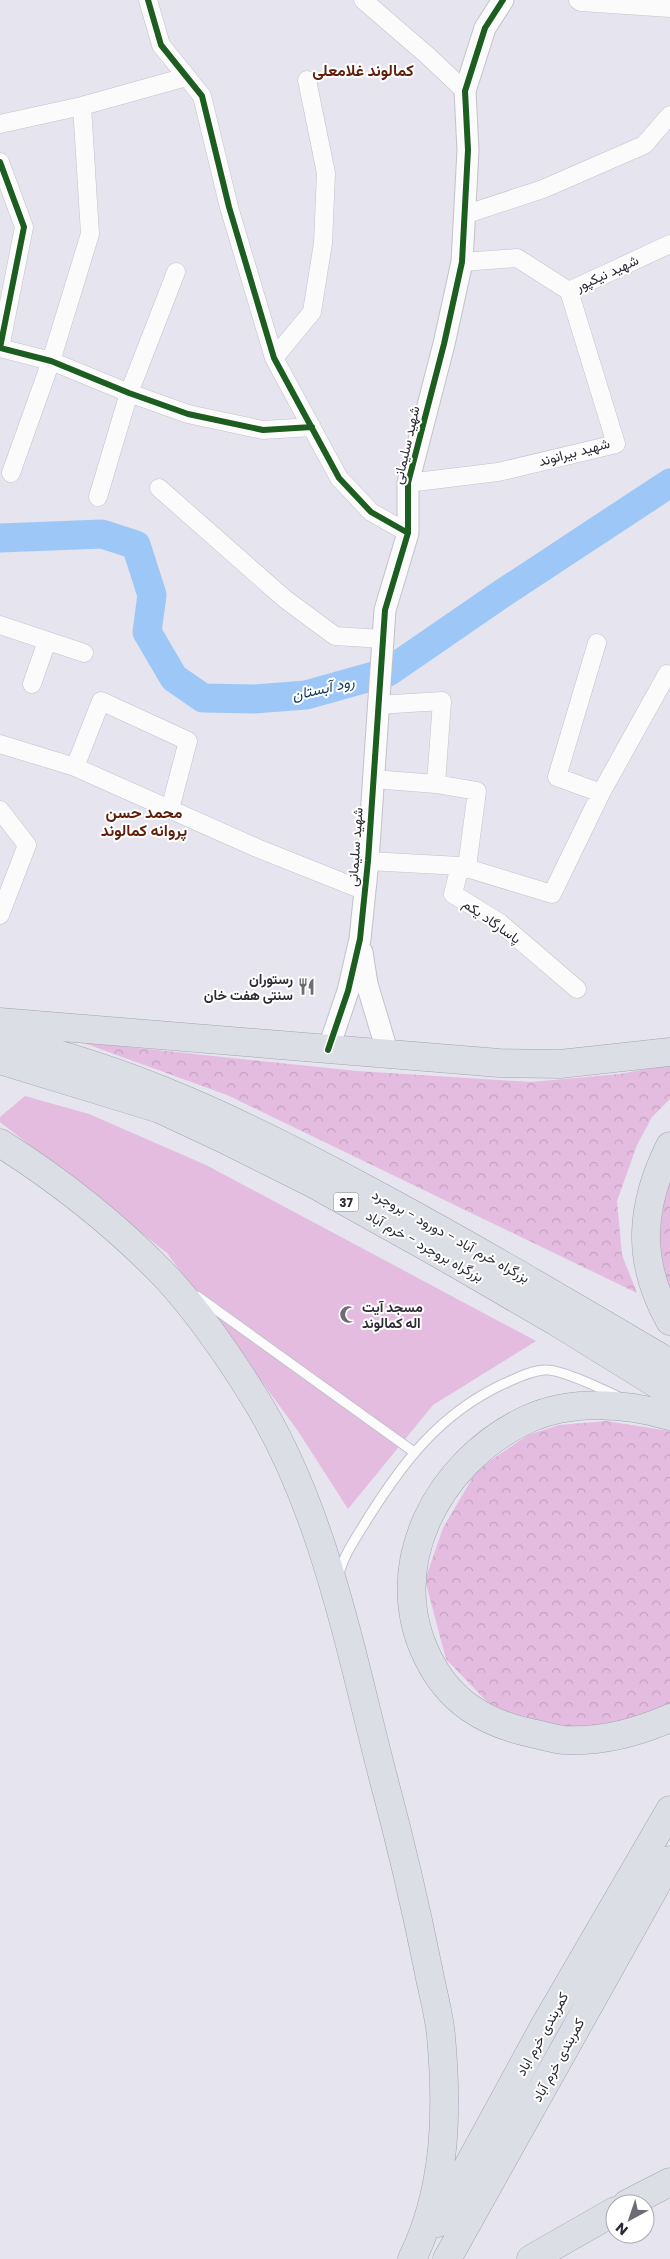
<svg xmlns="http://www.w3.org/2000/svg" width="670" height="2259" viewBox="0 0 670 2259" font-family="Poppins,Vazirmatn,sans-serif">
	<defs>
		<pattern id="forest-crowns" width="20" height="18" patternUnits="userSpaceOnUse" patternTransform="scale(1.25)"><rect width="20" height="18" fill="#e4bcdf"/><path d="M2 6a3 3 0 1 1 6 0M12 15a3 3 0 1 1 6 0" fill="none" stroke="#c4a2c0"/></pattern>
	</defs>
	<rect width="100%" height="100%" fill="#e6e4ee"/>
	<path fill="#e4bcdf" d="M25,1096L89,1114L206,1165L536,1341L433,1405L348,1509L298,1431L167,1253L0,1122V1117Z"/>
	<path fill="url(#forest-crowns)" d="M81,1042L357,1071L531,1082L619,1074L670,1065V1099L652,1117L637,1145L617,1201L622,1255L637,1293L227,1095Z
		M670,1171V1299L658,1244L660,1211Z
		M606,1421L670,1431V1711L605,1731L546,1728L496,1711L446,1659L425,1580L443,1528L477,1470L528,1435L559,1425Z"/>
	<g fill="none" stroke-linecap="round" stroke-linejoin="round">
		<path stroke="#9dc7f6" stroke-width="29" d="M0,538L102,534L136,545L152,595L147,632L174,678L203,698L254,699L306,695L388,672L497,597L670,483"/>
		<defs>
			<path id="service" d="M197,1296L414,1452
				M339,1575C343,1555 358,1535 368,1518C404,1461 439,1415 501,1385C515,1379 529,1371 544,1370C559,1368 604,1390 619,1397"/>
			<path id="minor" d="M148,0L161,45L202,96L229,207L274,358L339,478L371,512L408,533
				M363,0L428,56L465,91
				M578,0L581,2L670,8
				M0,124L82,106L186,77
				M0,162L24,227L0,348L51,361L129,393L188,414L263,430L312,427
				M464,215L543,189L644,145L670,115
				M462,262L517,258L569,291L670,244
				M274,358L312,312L323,243L326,173L307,80
				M11,473L51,361L90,234L82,106
				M408,483L498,472L616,444L569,291
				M159,488L285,599L335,636L383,639
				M98,497L129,393L176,272
				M0,625L84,653
				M597,643L557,777L601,793
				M32,684L47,641
				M377,705L442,701L436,784L477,791L467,867
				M0,744L75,767L257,848L365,891
				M75,767L101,701L188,741L170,809
				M373,779L436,784
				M0,810L27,845L0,915
				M368,861L460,866L453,894L500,923L577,989
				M460,866L552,894L601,793L667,674"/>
			<path id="tertiary" d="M362,952L367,984L388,1054
				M328,1050L348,991L360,939L368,861L385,610L408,533V483L444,344L462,262L468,150L465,91L485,28L503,0"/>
			<path id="trunk" d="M0,1022L499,1063L560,1064L670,1052
				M0,1040C128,1067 248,1125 362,1187C467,1243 568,1303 670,1363
				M0,1060L160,1109L222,1138L314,1184L436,1252L555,1321L670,1392
				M0,1143C60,1181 118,1227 167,1278C199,1313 228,1355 253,1395C324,1508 350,1650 383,1777C400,1840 415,1904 428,1968C432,1990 439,2013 441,2036C448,2112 446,2190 412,2259
				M670,1146C640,1206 636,1261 670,1321
				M670,1416C625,1403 570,1399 526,1420C438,1462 382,1566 428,1658C449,1701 484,1723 531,1733C541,1735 553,1739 564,1740C601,1742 636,1733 670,1718
				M627,2204L670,2182
				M437,2223L545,2025L670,1810
				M447,2259L670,1860
				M531,2259L615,2211"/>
		</defs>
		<use href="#service" stroke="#c3c1ca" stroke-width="11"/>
		<use href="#minor" stroke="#c3c1ca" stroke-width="19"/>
		<use href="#tertiary" stroke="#c3c1ca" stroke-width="23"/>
		<use href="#trunk" stroke="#a2a4b1" stroke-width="29"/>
		<use href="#service" stroke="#fbfbfc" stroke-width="9"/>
		<use href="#minor" stroke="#fbfbfc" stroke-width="18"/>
		<use href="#tertiary" stroke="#fbfbfc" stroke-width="21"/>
		<use href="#trunk" stroke="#dcdee6" stroke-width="28"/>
		<defs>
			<path id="cycleway" d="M148,0L161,45L202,96L229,207L274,358L339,478L371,512L408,533
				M0,162L24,227L0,348L51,361L129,393L188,414L263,430L312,427
				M328,1050L348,991L360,939L368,861L385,610L408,533V483L444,344L462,262L468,150L465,91L485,28L503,0"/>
		</defs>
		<use href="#cycleway" stroke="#fff" stroke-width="9"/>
		<use href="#cycleway" stroke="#1b5e20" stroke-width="6"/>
	</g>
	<defs>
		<symbol id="restaurant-bare" viewBox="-9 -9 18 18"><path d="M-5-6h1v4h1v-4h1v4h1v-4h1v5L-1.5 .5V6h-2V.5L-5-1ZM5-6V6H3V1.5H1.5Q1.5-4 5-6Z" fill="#6d6c74" stroke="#fff" stroke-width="2.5" paint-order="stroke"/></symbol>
		<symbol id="mosque-bare" viewBox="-9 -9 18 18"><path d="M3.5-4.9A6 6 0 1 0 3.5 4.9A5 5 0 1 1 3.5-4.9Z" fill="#6d6c74" stroke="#fff" stroke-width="2.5" paint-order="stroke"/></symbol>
	</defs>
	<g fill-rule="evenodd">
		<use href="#restaurant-bare" x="294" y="974" width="25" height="25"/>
		<use href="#mosque-bare" x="336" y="1302" width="25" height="25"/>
	</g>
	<g text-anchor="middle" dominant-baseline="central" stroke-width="4" stroke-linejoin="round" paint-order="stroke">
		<rect fill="#fff" stroke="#6b6b70" stroke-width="1" x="333.5" y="1192.5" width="25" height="19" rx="4"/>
		<g font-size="12" font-weight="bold" fill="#2c2b33">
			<text x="346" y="1202">37</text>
		</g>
		<g font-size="14" fill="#2c2b33" stroke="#fff">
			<text transform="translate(607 273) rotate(-25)">شهید نیکپور</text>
			<text transform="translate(406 445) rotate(-77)">شهید سلیمانی</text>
			<text transform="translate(574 452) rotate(-15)">شهید بیرانوند</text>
			<text transform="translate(355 847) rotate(-86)">شهید سلیمانی</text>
			<text transform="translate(492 921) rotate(35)">پاسارگاد یکم</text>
			<text transform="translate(451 1236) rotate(29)">بزرگراه خرم آباد - دورود - بروجرد</text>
			<text transform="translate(425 1246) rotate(29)">بزرگراه بروجرد - خرم آباد</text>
			<text transform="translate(542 2034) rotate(-61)">کمربندی خرم اباد</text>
			<text transform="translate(558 2060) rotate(-61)">کمربندی خرم آباد</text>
		</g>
		<g font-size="14" font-weight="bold" fill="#2c2b33" stroke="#fff" text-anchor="end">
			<text x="293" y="979">رستوران<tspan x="293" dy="16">سنتی هفت خان</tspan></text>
			<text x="362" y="1307" text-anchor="start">مسجد آیت<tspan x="362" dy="16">اله کمالوند</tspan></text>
		</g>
		<g font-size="15" font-style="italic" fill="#0c375f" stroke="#fff">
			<text transform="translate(323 688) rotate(-13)">رود آبستان</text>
		</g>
		<g font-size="16" font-weight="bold" fill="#5f1e09" stroke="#fff">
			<text x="363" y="70">کمالوند غلامعلی</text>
			<text x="144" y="812">محمد حسن<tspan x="144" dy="18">پروانه کمالوند</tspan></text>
		</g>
	</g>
	<g transform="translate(630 2219) rotate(220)"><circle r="24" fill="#ffffff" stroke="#abaaad"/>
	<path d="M0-4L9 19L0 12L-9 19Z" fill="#6d6c74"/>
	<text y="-8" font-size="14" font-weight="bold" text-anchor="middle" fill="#2c2b33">N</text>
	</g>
</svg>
